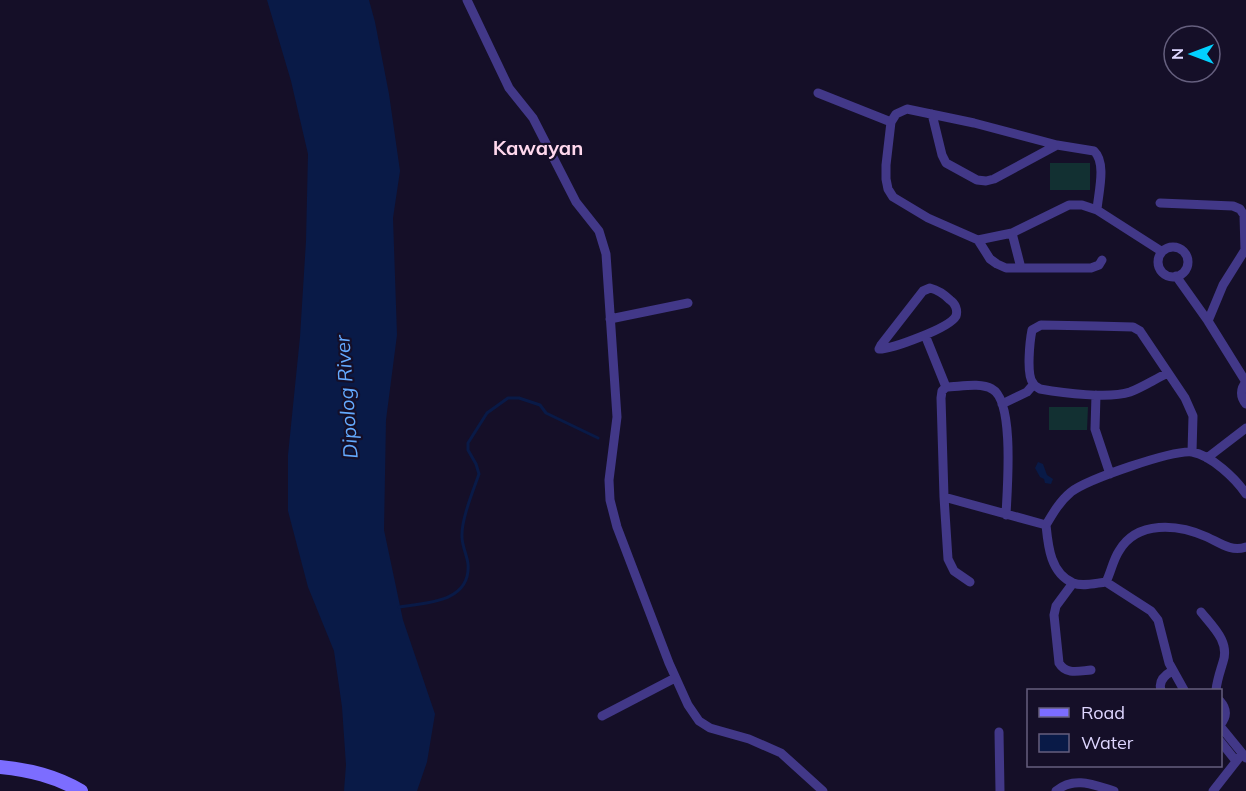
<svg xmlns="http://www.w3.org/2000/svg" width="1246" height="791" viewBox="0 0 1246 791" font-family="Mulish,sans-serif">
	<rect width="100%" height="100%" fill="#150f28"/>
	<path fill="#123032" d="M1050,163H1090V190H1050Z
		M1049,407H1088L1087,430H1049Z"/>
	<path fill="#091a47" d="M267,0H369L375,22L389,94L400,171L393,218L397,335L386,420L384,530L403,620L435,714L427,762L417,791H344L346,765L342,707L334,651L308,587L288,511V455L300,337L306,241L308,154L291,81Z
		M1038,462L1043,464L1047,475L1053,479L1051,484L1045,483L1044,479L1040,477L1035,468Z"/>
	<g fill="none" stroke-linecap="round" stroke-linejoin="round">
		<path stroke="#091a47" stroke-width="3" d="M399,607C427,603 471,602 468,564C467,555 462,546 462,537C461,520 473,491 479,474L476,464L468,450V443L487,413L508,398H519L540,405L546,413L598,438"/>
		<path stroke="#423888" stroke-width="9" d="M467,0L509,88L533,118L576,202L599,231L606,254L617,417L609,480L610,500L617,527L669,663L688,705L699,721L710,728L749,739L781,753L823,791
			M818,93L891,122
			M932,114L942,155L946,163L977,180L986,181L994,179L1057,145
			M1160,203L1233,206L1240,209L1244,215L1245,250L1223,285L1208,321
			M1097,210C1098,194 1107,163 1094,151L1057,145L974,123L907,109L896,114L891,122L886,165V179L888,189L893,197L928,218L978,240L990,259L997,264L1006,268H1091L1099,265L1102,260
			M1012,233L1021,268
			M978,240L1012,233L1069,205H1082L1097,210L1161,251
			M1158 262a15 15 0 1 1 30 0a15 15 0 1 1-30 0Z
			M1176,276L1208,321L1246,382
			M930,288C938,290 944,294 950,300C955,303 958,310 956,316C950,328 892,349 879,349L881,345L923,291Z
			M610,319L688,303
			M925,335L946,387
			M1168,373C1155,379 1143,387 1130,392C1109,399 1063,393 1040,389C1037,387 1034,386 1033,383C1026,375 1030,340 1032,330L1041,325L1095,326L1133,327L1140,331L1185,398L1193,416L1192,452
			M1246,382C1240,389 1240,397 1246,404
			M1096,395L1095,429L1110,474
			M1002,404L1027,392L1033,385
			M1207,458L1246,428
			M944,497L948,559L954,571L970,582
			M1006,515C1007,491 1015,401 992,389C980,382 959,387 946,387L942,391L941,398L944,497L1046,525C1048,545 1050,573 1073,583C1083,587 1096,583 1106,582L1151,611L1158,620L1169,663L1184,690
			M1046,525C1053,513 1060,501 1071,492C1088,479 1172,450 1192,452C1211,455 1236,479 1246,494
			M1106,582C1111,572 1113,560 1119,551C1137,520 1178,524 1207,537C1220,543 1231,552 1246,547
			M1073,583L1056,606L1054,615L1059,663C1066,675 1079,671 1091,670
			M1201,612C1213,627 1230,642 1223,662C1220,672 1217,680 1216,690
			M1161,690C1158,681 1165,675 1172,671
			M1220,701C1227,709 1227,717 1220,725
			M602,716L675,678
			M1220,726L1246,758
			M999,732L1000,791
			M1220,741L1236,761
			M1056,791C1074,776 1094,785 1114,791
			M1213,791L1242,754"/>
		<path stroke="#7c6dff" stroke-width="14" d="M0,767C30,770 55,776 81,791"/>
	</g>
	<g text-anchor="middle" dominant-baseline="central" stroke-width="4.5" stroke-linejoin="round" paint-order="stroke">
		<g font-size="20" font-weight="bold" fill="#ffd8ed" stroke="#150f28">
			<text x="538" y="147">Kawayan</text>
		</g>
		<g font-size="20" font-style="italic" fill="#64aaff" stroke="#150f28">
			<text transform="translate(346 397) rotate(-94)">Dipolog River</text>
		</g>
	</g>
	<rect x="1027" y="689" width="195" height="78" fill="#150f28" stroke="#655f7e" stroke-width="1.5"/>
	<rect x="1039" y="708" width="30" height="9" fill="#7c6dff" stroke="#655f7e" stroke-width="1.5"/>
	<text x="1081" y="719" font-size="18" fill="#ded6ff">Road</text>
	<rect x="1039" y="734" width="30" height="18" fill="#091a47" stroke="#655f7e" stroke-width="1.5"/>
	<text x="1081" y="749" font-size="18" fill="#ded6ff">Water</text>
	<g transform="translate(1192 54) rotate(270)"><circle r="28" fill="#150f28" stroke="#655f7e" stroke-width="1.5"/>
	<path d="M0-4.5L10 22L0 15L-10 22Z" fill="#02d1ff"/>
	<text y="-9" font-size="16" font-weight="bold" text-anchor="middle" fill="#ded6ff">N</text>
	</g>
</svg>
